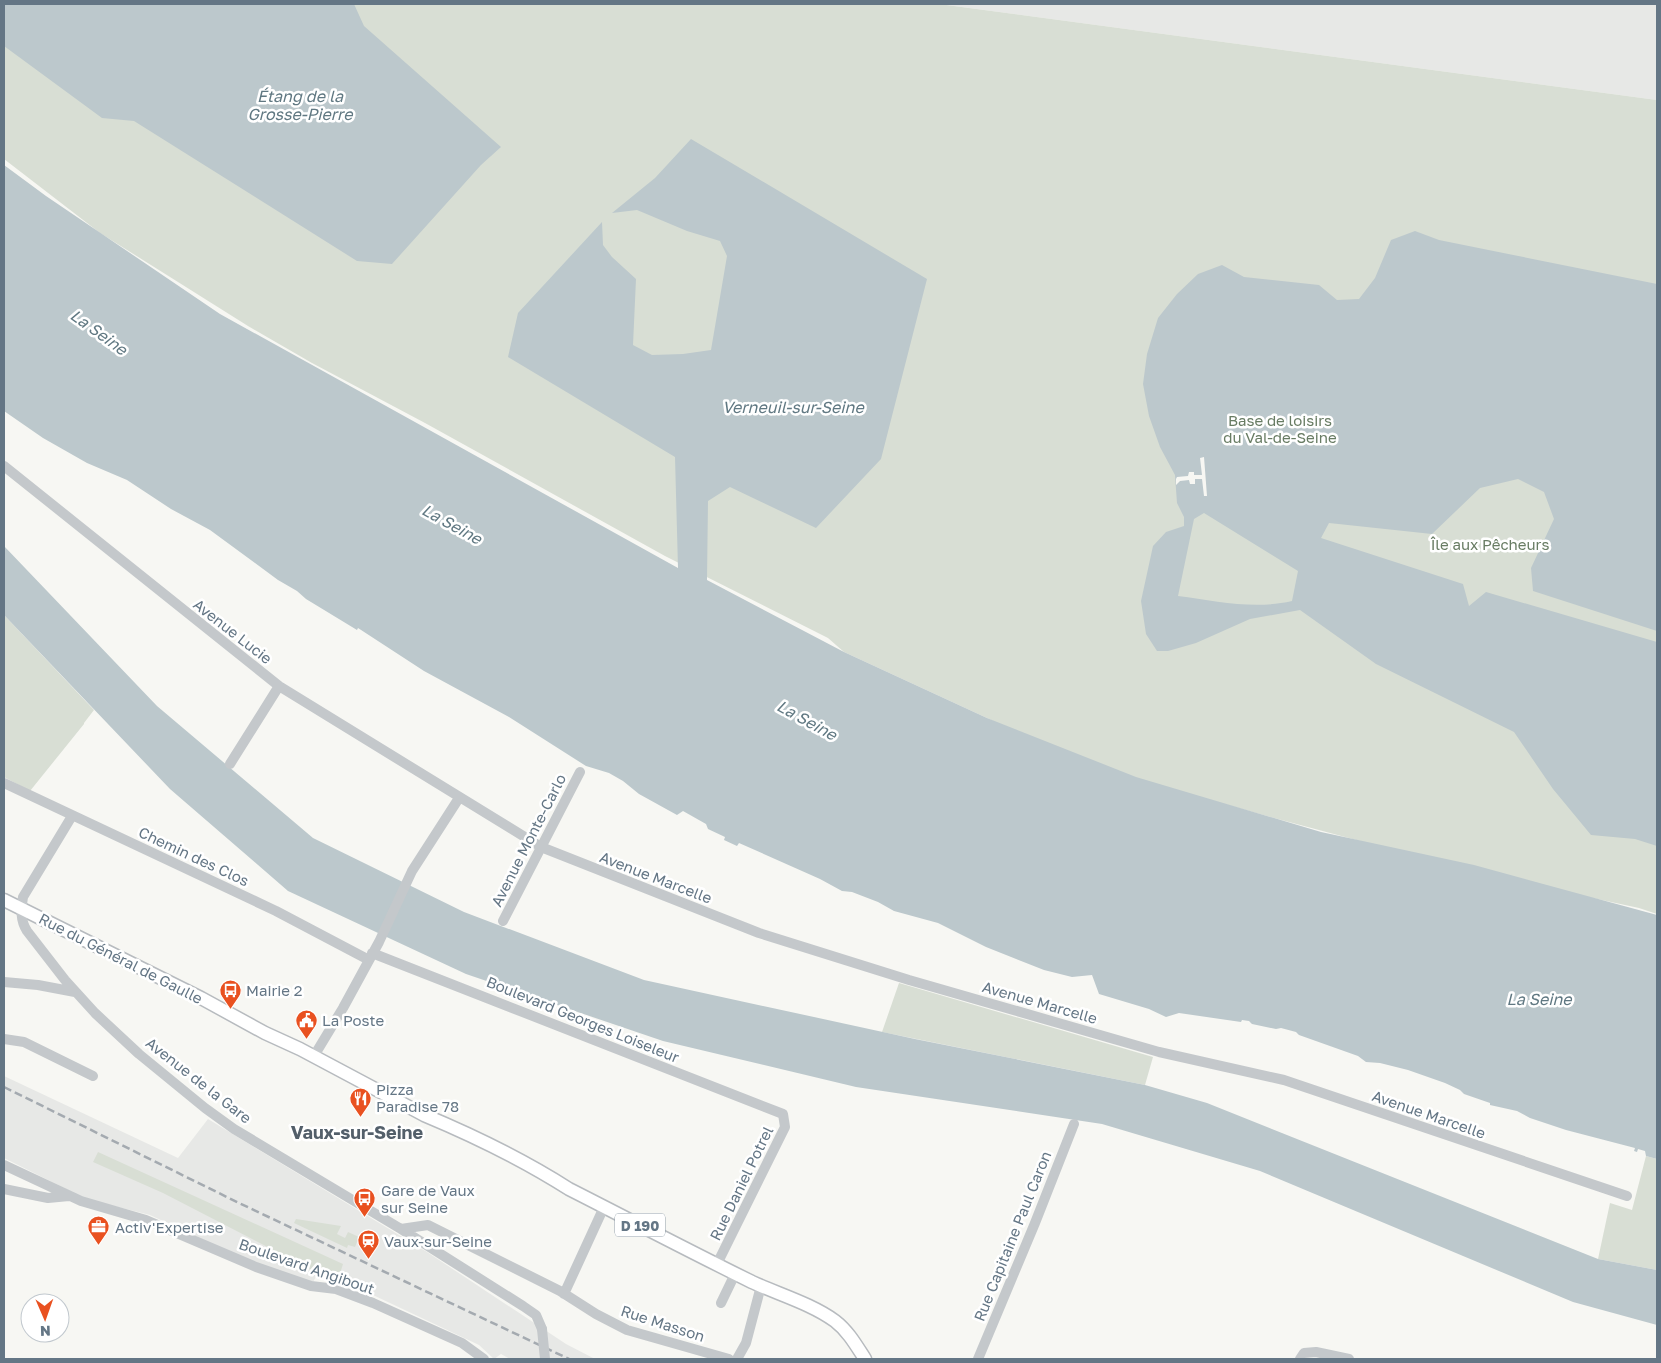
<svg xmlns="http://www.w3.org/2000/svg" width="1661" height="1363" viewBox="0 0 1661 1363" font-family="'Golos Text',sans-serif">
	<rect width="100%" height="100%" fill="#f7f7f3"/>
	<path fill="#e7e8e6" d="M939,4H1657V100Z
		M4,1076L178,1158L208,1119L427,1252L566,1344L595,1359H510L501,1354L494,1359L479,1345L320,1270L313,1282L258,1265L150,1215L86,1199L4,1158Z"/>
	<path fill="#d8ded4" d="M4,4H939L1657,100V914L1639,908L1491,876L1274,818L1080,763L987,718L844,652L828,638L665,556L425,423L312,363L248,326L100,233L4,159Z
		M4,615L94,710L84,723V724L30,791L4,777Z
		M899,983L1153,1057L1145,1085L882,1032Z
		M98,1152L343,1264L337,1283L163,1193L93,1162Z
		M1646,1156L1657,1159V1270L1598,1259L1610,1203L1632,1210Z
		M296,1219L341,1226L337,1234L345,1238L348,1232L359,1237L355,1247L348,1245L347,1248L294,1223Z"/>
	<path fill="#bcc8cc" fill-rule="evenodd" d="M4,4H354L364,26L501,147L481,165L392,264L357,261L134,121L102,118L4,46Z
		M691,139L927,279L881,459L816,528L730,487L708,501L707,580L844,652L987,718L1136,777L1321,832L1474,865L1657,915V1159L1646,1156L1645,1151L1638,1149L1637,1152L1634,1151L1635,1148L1566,1130L1530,1118L1517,1111L1490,1105V1103L1464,1094L1460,1090L1445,1083L1408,1070L1380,1063L1366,1062L1358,1056L1299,1035L1296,1032L1281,1028L1276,1029L1252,1024L1249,1021L1242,1020L1241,1022L1179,1013L1166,1017L1149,1009L1099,994L1092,975L1072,977L1044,970L986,947L938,923L894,911L878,902L852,892L842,891L820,879L739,843L737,846L724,840L725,837L708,829L706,824L683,811L677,815L639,794L623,781L609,773L586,766L509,717L424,671L358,628L357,630L306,599L297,591L278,580L210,530L171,509L127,480L87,463L43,438L4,411V165L46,196L220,314L678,568L675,457L508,357L518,313L602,222L603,245L612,257L636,279L633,345L652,355L683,354L711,350L727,256L720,241L687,231L637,210L612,213L655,178Z
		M1415,231L1439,240L1657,284V631L1533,591L1531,568L1554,519L1544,492L1518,479L1480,488L1432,534L1329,523L1321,538L1463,584L1469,606L1486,592L1657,642V846L1635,839L1591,835L1553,789L1514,732L1376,664L1300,610L1250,619L1196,643L1168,651H1157L1146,634L1141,601L1153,546L1166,532L1184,526V517L1177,503L1175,475L1160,447L1149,416L1143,384L1147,354L1158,318L1177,294L1198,274L1222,265L1244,277L1319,285L1337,300L1359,299L1375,278L1391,240ZM1204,513L1298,571L1292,601C1254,610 1216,601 1178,596L1194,519Z
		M4,546L157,706L313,838L464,912L644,980L915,1039L1145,1085L1207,1103L1598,1259L1657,1270V1325L1573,1302L1260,1171L1102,1124L856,1087L663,1041L466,974L288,891L170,789L4,615Z"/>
	<path fill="#f7f7f3" d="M1204,457L1207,496H1204L1202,479H1195V484H1190L1189,480L1180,481L1176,485V479L1177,477L1188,476L1189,472H1194V475H1202L1200,458Z"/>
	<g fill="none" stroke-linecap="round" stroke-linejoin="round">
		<defs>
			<path id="major" d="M4,900L201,998L265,1033L300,1049L424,1115C472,1135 525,1161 569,1189C630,1220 691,1252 752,1282C778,1294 812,1304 835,1321C848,1331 856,1345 865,1359"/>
		</defs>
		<use href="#major" stroke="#b7bbbf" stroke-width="15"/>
		<path stroke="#c4c8cb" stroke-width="10" d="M4,466L279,686L541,847L759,933L909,980L1159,1052L1284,1080L1627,1196
			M230,764L279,686
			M4,783L276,911L369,960
			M72,816L23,897C21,909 20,920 27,931L65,980L95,1013L139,1054L205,1108L234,1129L401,1229L523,1306L536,1315L542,1329
			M503,921L580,772
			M372,953L783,1114L785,1127L717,1264
			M4,982L38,985L75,992
			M4,1039L24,1042L93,1076
			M314,1056L343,1008L379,942L412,871L459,798
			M4,1165L81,1201L146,1220L256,1267L311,1286L336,1289L373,1303L462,1343L484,1359
			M4,1189L48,1198L69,1196
			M401,1229L428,1225L560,1291L596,1314L627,1330L729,1359
			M564,1294L604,1207
			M721,1303L735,1274
			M737,1359L746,1343L761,1286
			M978,1359L1035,1223L1074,1124
			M1300,1359L1304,1353L1316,1352L1349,1359"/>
		<use href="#major" stroke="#fff" stroke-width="12"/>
		<path stroke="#a4aab0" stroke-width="2.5" stroke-dasharray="8 4" stroke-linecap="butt" d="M4,1087L239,1203L569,1359"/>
		<path stroke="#c4c8cb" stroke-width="10" d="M542,1329L545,1359"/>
	</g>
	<defs>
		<symbol id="bus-pin" viewBox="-11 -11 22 30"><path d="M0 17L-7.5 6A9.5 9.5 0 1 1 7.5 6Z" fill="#e95120" stroke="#fff"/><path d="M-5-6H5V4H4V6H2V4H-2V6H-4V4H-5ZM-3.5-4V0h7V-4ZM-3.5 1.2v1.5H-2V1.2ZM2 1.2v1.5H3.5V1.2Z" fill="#fff"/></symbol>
		<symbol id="civic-pin" viewBox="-11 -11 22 30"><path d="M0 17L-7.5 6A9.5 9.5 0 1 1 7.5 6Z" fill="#e95120" stroke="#fff"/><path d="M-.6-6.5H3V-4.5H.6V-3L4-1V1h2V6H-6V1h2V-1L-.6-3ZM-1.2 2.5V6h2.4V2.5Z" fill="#fff"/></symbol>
		<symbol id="restaurant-pin" viewBox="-11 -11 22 30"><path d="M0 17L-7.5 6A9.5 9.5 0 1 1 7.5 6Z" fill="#e95120" stroke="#fff"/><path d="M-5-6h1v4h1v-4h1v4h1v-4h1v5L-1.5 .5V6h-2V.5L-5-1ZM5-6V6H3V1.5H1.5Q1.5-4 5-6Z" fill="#fff"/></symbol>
		<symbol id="office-pin" viewBox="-11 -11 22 30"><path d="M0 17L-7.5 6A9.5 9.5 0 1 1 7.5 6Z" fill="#e95120" stroke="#fff"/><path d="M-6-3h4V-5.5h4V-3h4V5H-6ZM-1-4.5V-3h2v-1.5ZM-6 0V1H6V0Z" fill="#fff"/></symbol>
		<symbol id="station-pin" viewBox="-11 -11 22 30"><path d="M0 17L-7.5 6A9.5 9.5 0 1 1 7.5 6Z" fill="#e95120" stroke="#fff"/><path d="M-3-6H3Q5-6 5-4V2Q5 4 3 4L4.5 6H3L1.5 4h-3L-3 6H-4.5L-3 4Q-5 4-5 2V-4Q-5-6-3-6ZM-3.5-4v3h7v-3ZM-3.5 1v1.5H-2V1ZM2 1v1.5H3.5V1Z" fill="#fff"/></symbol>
	</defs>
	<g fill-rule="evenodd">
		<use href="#bus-pin" x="218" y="978" width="25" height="34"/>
		<use href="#civic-pin" x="294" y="1008" width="25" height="34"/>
		<use href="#restaurant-pin" x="348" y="1086" width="25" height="34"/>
		<use href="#bus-pin" x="352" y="1186" width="25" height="34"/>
		<use href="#office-pin" x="86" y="1214" width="25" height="34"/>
		<use href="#station-pin" x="356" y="1228" width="25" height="34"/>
	</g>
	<g text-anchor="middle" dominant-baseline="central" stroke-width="5" stroke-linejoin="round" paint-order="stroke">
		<rect fill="#fff" stroke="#929faa" stroke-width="1" x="615" y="1213.5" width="50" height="23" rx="4"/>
		<g font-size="14" font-weight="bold" fill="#647685">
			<text x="640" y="1225">D 190</text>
		</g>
		<g font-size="15" fill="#687c63" stroke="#fff">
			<text x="1280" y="420">Base de loisirs<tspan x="1280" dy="17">du Val-de-Seine</tspan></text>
			<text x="1490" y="544">Île aux Pêcheurs</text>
		</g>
		<g font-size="15" fill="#647685" stroke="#fff">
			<text transform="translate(233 631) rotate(38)">Avenue Lucie</text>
			<text transform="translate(528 840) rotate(-63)">Avenue Monte-Carlo</text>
			<text transform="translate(194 856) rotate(25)">Chemin des Clos</text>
			<text transform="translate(656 877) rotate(21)">Avenue Marcelle</text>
			<text transform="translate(121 958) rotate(27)">Rue du Général de Gaulle</text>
			<text transform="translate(1040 1002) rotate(16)">Avenue Marcelle</text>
			<text transform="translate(583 1019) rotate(22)">Boulevard Georges Loiseleur</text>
			<text transform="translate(199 1080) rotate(38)">Avenue de la Gare</text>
			<text transform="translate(1429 1114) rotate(19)">Avenue Marcelle</text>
			<text transform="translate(741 1183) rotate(-64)">Rue Daniel Potrel</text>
			<text transform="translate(1012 1236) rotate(-68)">Rue Capitaine Paul Caron</text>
			<text transform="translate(307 1266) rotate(19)">Boulevard Angibout</text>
			<text transform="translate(663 1323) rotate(18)">Rue Masson</text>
		</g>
		<g font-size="15" fill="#647685" stroke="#fff" text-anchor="start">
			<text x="246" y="990">Mairie 2</text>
			<text x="322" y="1020">La Poste</text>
			<text x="376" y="1089">Pizza<tspan x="376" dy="17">Paradise 78</tspan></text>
			<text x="381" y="1190">Gare de Vaux<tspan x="381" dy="17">sur Seine</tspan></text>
			<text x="115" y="1227">Activ'Expertise</text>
			<text x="384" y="1241">Vaux-sur-Seine</text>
		</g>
		<g font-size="16" font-style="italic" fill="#607882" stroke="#fff">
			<text x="300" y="96">Étang de la<tspan x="300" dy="18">Grosse-Pierre</tspan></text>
			<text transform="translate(99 332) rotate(36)">La Seine</text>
			<text x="793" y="407">Verneuil-sur-Seine</text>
			<text transform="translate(452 524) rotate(29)">La Seine</text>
			<text transform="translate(807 720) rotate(29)">La Seine</text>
			<text x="1539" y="999">La Seine</text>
		</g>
		<g font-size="18" font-weight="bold" fill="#535f6a" stroke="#fff">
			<text x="357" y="1132">Vaux-sur-Seine</text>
		</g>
	</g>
	<rect width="1661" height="1363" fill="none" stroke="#647685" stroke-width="10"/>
	<g transform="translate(45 1318) rotate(178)"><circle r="24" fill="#ffffff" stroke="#c1c8ce"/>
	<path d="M0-4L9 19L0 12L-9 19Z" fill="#e95120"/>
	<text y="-8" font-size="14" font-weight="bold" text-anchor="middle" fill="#647685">N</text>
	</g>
</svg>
